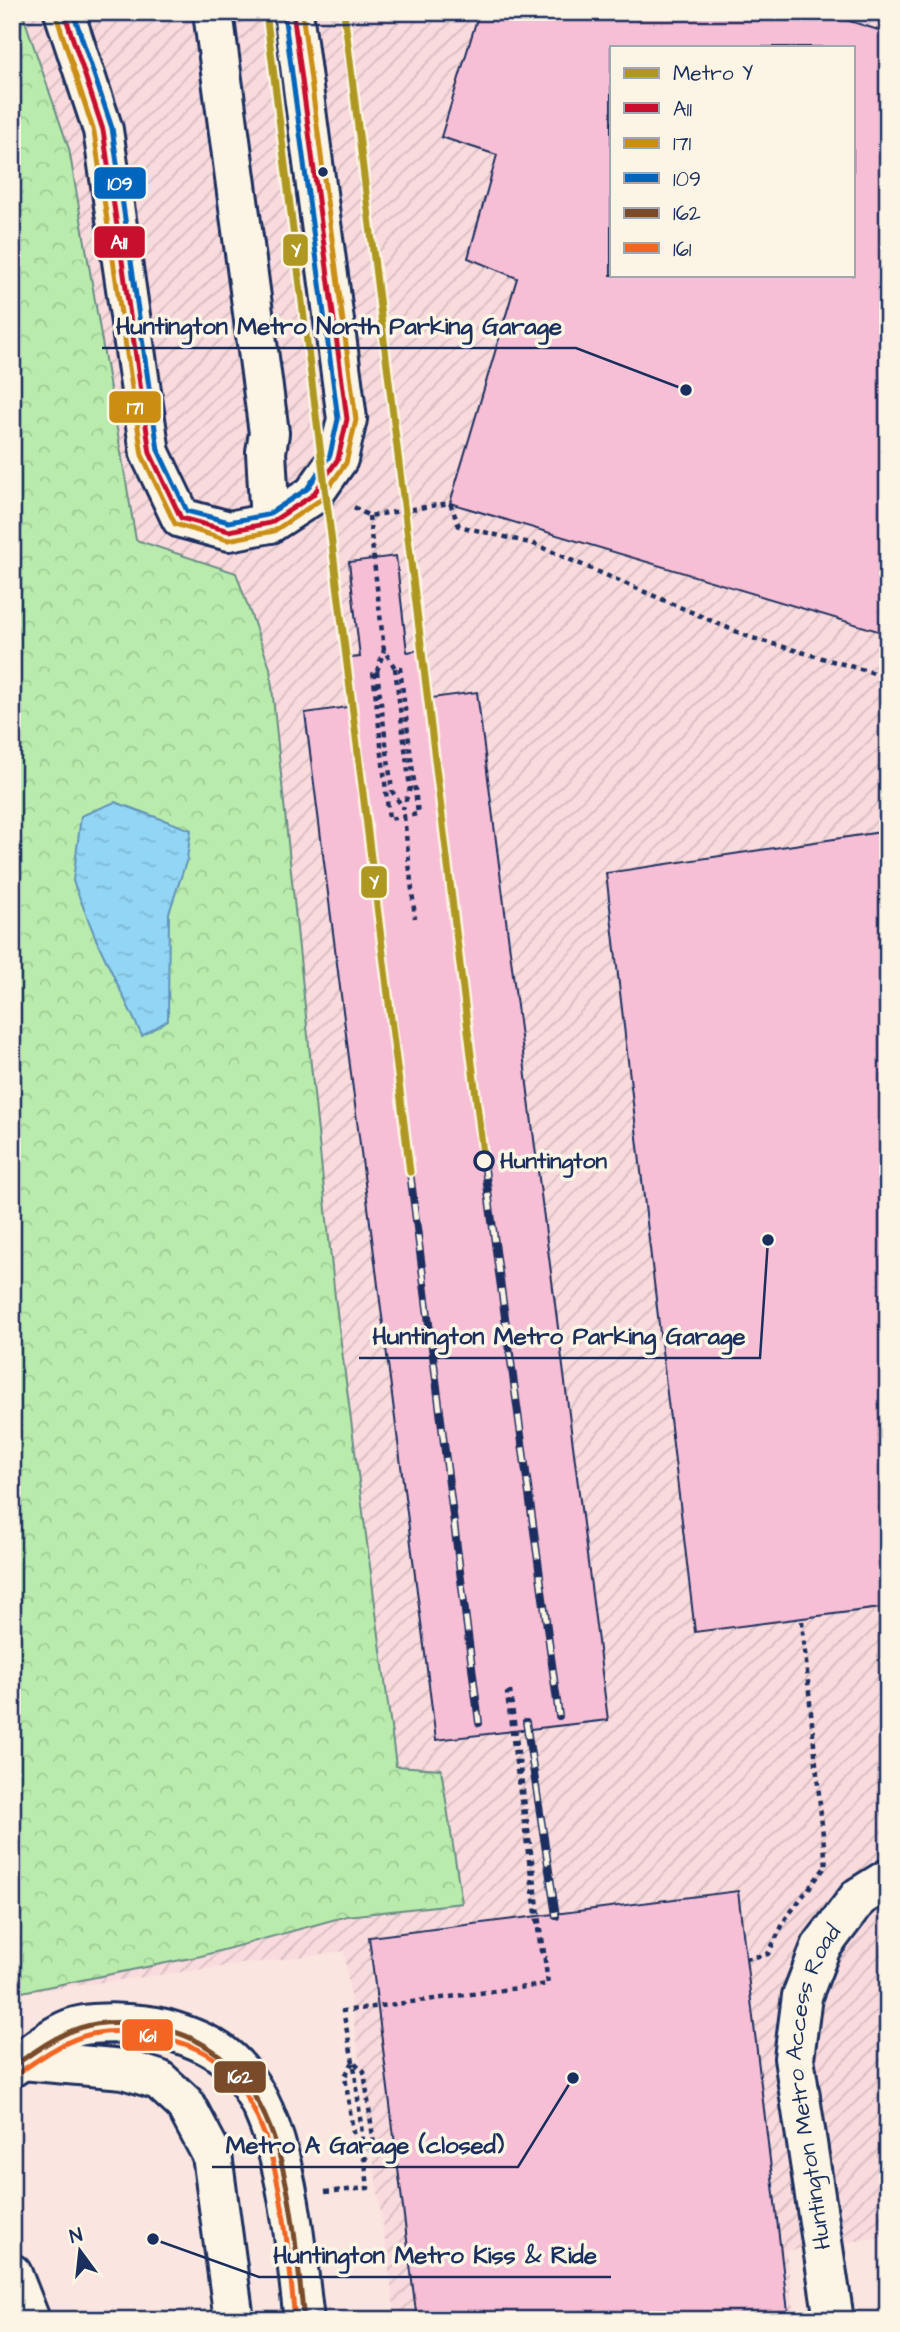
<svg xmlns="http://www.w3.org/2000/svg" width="900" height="2332" viewBox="0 0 900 2332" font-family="'Architects Daughter',sans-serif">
	<defs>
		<pattern id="industrial-furrows" width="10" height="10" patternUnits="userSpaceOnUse" patternTransform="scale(1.75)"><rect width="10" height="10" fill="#f9dadd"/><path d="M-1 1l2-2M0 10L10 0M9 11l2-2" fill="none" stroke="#d5bbc0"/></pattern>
		<pattern id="forest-crowns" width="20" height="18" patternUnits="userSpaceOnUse" patternTransform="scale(1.75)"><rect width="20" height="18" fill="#b9ecac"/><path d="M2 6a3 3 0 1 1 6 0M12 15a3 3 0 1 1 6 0" fill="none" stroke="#9ecb96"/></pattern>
		<pattern id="water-ripples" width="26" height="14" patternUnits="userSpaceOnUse" patternTransform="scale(1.75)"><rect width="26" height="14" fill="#92d5f4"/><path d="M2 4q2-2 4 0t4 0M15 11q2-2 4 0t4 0" fill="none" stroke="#7db7d4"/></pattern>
	</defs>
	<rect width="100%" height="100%" fill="#fae5e0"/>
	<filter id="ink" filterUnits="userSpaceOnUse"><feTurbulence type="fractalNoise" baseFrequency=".0143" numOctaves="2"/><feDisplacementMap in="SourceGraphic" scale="14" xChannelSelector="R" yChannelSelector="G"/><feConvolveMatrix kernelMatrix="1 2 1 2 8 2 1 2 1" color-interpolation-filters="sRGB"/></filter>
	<g filter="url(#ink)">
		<path fill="url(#industrial-furrows)" fill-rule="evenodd" d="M12,12H888V2236L786,2251L795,2320H396L344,1951L12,1994ZM611,47H853V275H611Z"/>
		<path fill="url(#forest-crowns)" stroke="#6a8e85" stroke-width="2" d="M12,12H22L69,149L136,540L236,573L270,668L335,1297L396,1766L441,1769L462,1903L347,1916L201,1956L12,1994Z"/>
		<path fill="url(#water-ripples)" stroke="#6293b8" stroke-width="2" d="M115,802L191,830L187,859L169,913L168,1020L142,1036L96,939L73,881L81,816Z"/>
		<path fill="#f7bfd5" stroke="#1b2f5e" stroke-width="2" fill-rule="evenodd" d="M479,12H821L888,33V634L450,503L517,278L468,258L497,155L441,137ZM611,47H853V275H611Z
			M396,556L407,652L426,649L432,698L477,692L608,1720L436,1740L305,713L348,707L342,659L360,657L349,562Z
			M888,831V1607L695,1632L606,873Z
			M738,1891L789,2320H417L369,1937Z"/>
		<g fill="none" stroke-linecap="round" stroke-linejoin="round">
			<defs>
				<g id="minor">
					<path d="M64,12L103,130L150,453L181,518L229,531L270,523L313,495L338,459L347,419L293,12"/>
					<path d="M213,12L269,433L266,452L270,523"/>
					<path d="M22,2060L124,2069L159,2080L185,2104L212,2155L234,2320"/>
					<path d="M12,2067C30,2055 50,2037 70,2029C91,2020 143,2023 165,2029C186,2035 206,2042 223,2055C288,2104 294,2244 304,2320"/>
					<path d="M12,2274L30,2320"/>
					<path id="s1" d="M834,2320L794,2058L802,1996L821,1947L859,1897L888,1879"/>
				</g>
			</defs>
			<use href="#minor" stroke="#1b2f5e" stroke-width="44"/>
			<path stroke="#1b2f5e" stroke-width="4.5" stroke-dasharray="5 5" stroke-linecap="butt" d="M354,507L369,516L450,503L459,526L534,544L749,637L888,677
				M369,516L384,650L395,668H400L418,814L389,819L373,671H377L384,650
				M395,668L410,788L403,809
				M377,671L392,791L403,808
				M404,816L415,918
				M510,1692L507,1694L541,1951L546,1958
				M746,1959L768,1954L786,1918L826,1866L802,1621
				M353,2062L345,2076L355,2146L364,2159
				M355,2063L364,2071L374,2145L365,2159
				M325,2192L368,2188L355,2072L343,2011L548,1984L510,1691"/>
			<use href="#minor" stroke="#fcf5e5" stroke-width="38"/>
			<defs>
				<path id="rail" d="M484,1162L559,1716
					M410,1172L479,1723
					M526,1722L556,1916"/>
			</defs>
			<use href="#rail" stroke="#1b2f5e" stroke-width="8"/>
			<use href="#rail" stroke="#fcf5e5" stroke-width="5" stroke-dasharray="16" stroke-linecap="butt"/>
			<defs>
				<path id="bus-1" d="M64,12L103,130L150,453L181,518L229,531L270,523L313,495L338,459L347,419L293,12"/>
				<path id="bus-2" d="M56,15L94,132L142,455L175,524L228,540L274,531L320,500L346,463L356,420L302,12"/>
				<path id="bus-3" d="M73,12L112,128L158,450L187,511L229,522L267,515L307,489L330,455L338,419L284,13"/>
				<path id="bus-4" d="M12,2067C67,2029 90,2013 160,2028C290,2056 291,2213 304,2320"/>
				<path id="bus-5" d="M17,2074C69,2038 93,2022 159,2037C178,2041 201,2048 217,2061C283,2117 286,2240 295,2320"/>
			</defs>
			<use href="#bus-1" stroke="#fcf5e5" stroke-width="10"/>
			<use href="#bus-2" stroke="#fcf5e5" stroke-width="10"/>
			<use href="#bus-3" stroke="#fcf5e5" stroke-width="10"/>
			<use href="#bus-4" stroke="#fcf5e5" stroke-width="10"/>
			<use href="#bus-5" stroke="#fcf5e5" stroke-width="10"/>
			<use href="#bus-1" stroke="#c8102e" stroke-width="5"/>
			<use href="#bus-2" stroke="#cb8e13" stroke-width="5"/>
			<use href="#bus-3" stroke="#0065bd" stroke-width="5"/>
			<use href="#bus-4" stroke="#7a4b2a" stroke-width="5"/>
			<use href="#bus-5" stroke="#f26522" stroke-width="5"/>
			<defs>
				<path id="metro-1" d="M266,12L410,1172
					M344,12L484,1162"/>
			</defs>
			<use href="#metro-1" stroke="#fcf5e5" stroke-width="12"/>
			<use href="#metro-1" stroke="#af9821" stroke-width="7"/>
		</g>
	</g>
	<circle fill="#1b2f5e" stroke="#fcf5e5" stroke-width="2.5" cx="323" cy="172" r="6"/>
	<circle fill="#fcf5e5" stroke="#1b2f5e" stroke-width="3.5" cx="484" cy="1161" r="9"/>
	<g text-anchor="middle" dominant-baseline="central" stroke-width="7" stroke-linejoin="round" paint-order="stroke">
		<g font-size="23" font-weight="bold" fill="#1b2f5e" stroke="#fcf5e5" text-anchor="start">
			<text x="500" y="1161">Huntington</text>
		</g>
		<g font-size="23" fill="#1b2f5e" stroke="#fcf5e5">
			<text stroke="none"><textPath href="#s1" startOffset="238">Huntington Metro Access Road</textPath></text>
		</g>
	</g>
	<path fill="none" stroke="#1b2f5e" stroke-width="2.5" d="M686 390L576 348H102M768 1240L760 1358H359M573 2078L518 2167H212M153 2239L259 2277H611"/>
	<g fill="#1b2f5e" stroke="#fcf5e5" stroke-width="2.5">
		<circle cx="686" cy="390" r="7"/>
		<circle cx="768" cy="1240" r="7"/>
		<circle cx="573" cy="2078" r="7"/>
		<circle cx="153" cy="2239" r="7"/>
	</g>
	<g font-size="24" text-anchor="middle" font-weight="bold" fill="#1b2f5e" stroke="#fcf5e5" stroke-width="7" stroke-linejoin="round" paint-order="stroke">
		<text x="339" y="334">Huntington Metro North Parking Garage</text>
		<text x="559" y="1344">Huntington Metro Parking Garage</text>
		<text x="365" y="2153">Metro A Garage (closed)</text>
		<text x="435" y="2263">Huntington Metro Kiss &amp; Ride</text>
	</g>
	<g stroke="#fcf5e5" stroke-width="2.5">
		<rect x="93" y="166" width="54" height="34" rx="7" fill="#0065bd"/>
		<rect x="93" y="225" width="53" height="34" rx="7" fill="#c8102e"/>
		<rect x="282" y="233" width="27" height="34" rx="7" fill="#af9821"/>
		<rect x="108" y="390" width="54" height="34" rx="7" fill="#cb8e13"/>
		<rect x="360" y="865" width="28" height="34" rx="7" fill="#af9821"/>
		<rect x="121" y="2018" width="53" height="34" rx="7" fill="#f26522"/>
		<rect x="213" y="2060" width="54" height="34" rx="7" fill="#7a4b2a"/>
	</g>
	<g font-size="19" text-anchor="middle" font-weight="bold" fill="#fff">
		<text x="120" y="190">109</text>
		<text x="119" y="249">A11</text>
		<text x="296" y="257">Y</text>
		<text x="135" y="414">171</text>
		<text x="374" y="889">Y</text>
		<text x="148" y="2042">161</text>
		<text x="240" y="2083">162</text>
	</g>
	<rect width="900" height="2332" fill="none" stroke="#fcf5e5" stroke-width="42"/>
	<rect x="21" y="21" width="858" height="2290" fill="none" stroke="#1b2f5e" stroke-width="2.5" filter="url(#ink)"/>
	<rect x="610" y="46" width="245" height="231" fill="#fcf5e5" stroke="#a2a6af" stroke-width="2"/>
	<rect x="624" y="68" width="35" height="10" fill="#af9821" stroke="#a2a6af" stroke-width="2"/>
	<text x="673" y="80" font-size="21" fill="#1b2f5e">Metro Y</text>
	<rect x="624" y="103" width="35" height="10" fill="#c8102e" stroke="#a2a6af" stroke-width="2"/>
	<text x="673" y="116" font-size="21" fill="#1b2f5e">A11</text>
	<rect x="624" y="138" width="35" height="10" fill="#cb8e13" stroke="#a2a6af" stroke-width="2"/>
	<text x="673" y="150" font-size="21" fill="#1b2f5e">171</text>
	<rect x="624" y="173" width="35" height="10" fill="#0065bd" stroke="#a2a6af" stroke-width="2"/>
	<text x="673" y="186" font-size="21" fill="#1b2f5e">109</text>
	<rect x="624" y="208" width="35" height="10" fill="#7a4b2a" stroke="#a2a6af" stroke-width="2"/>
	<text x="673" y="220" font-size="21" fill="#1b2f5e">162</text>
	<rect x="624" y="243" width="35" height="10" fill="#f26522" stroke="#a2a6af" stroke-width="2"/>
	<text x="673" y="256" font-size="21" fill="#1b2f5e">161</text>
	<g transform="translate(80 2251) rotate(345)" stroke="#fcf5e5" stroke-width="5" paint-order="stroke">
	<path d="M0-5L12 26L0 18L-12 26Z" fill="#1b2f5e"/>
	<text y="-10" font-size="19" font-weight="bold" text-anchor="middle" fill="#1b2f5e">N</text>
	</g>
</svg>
